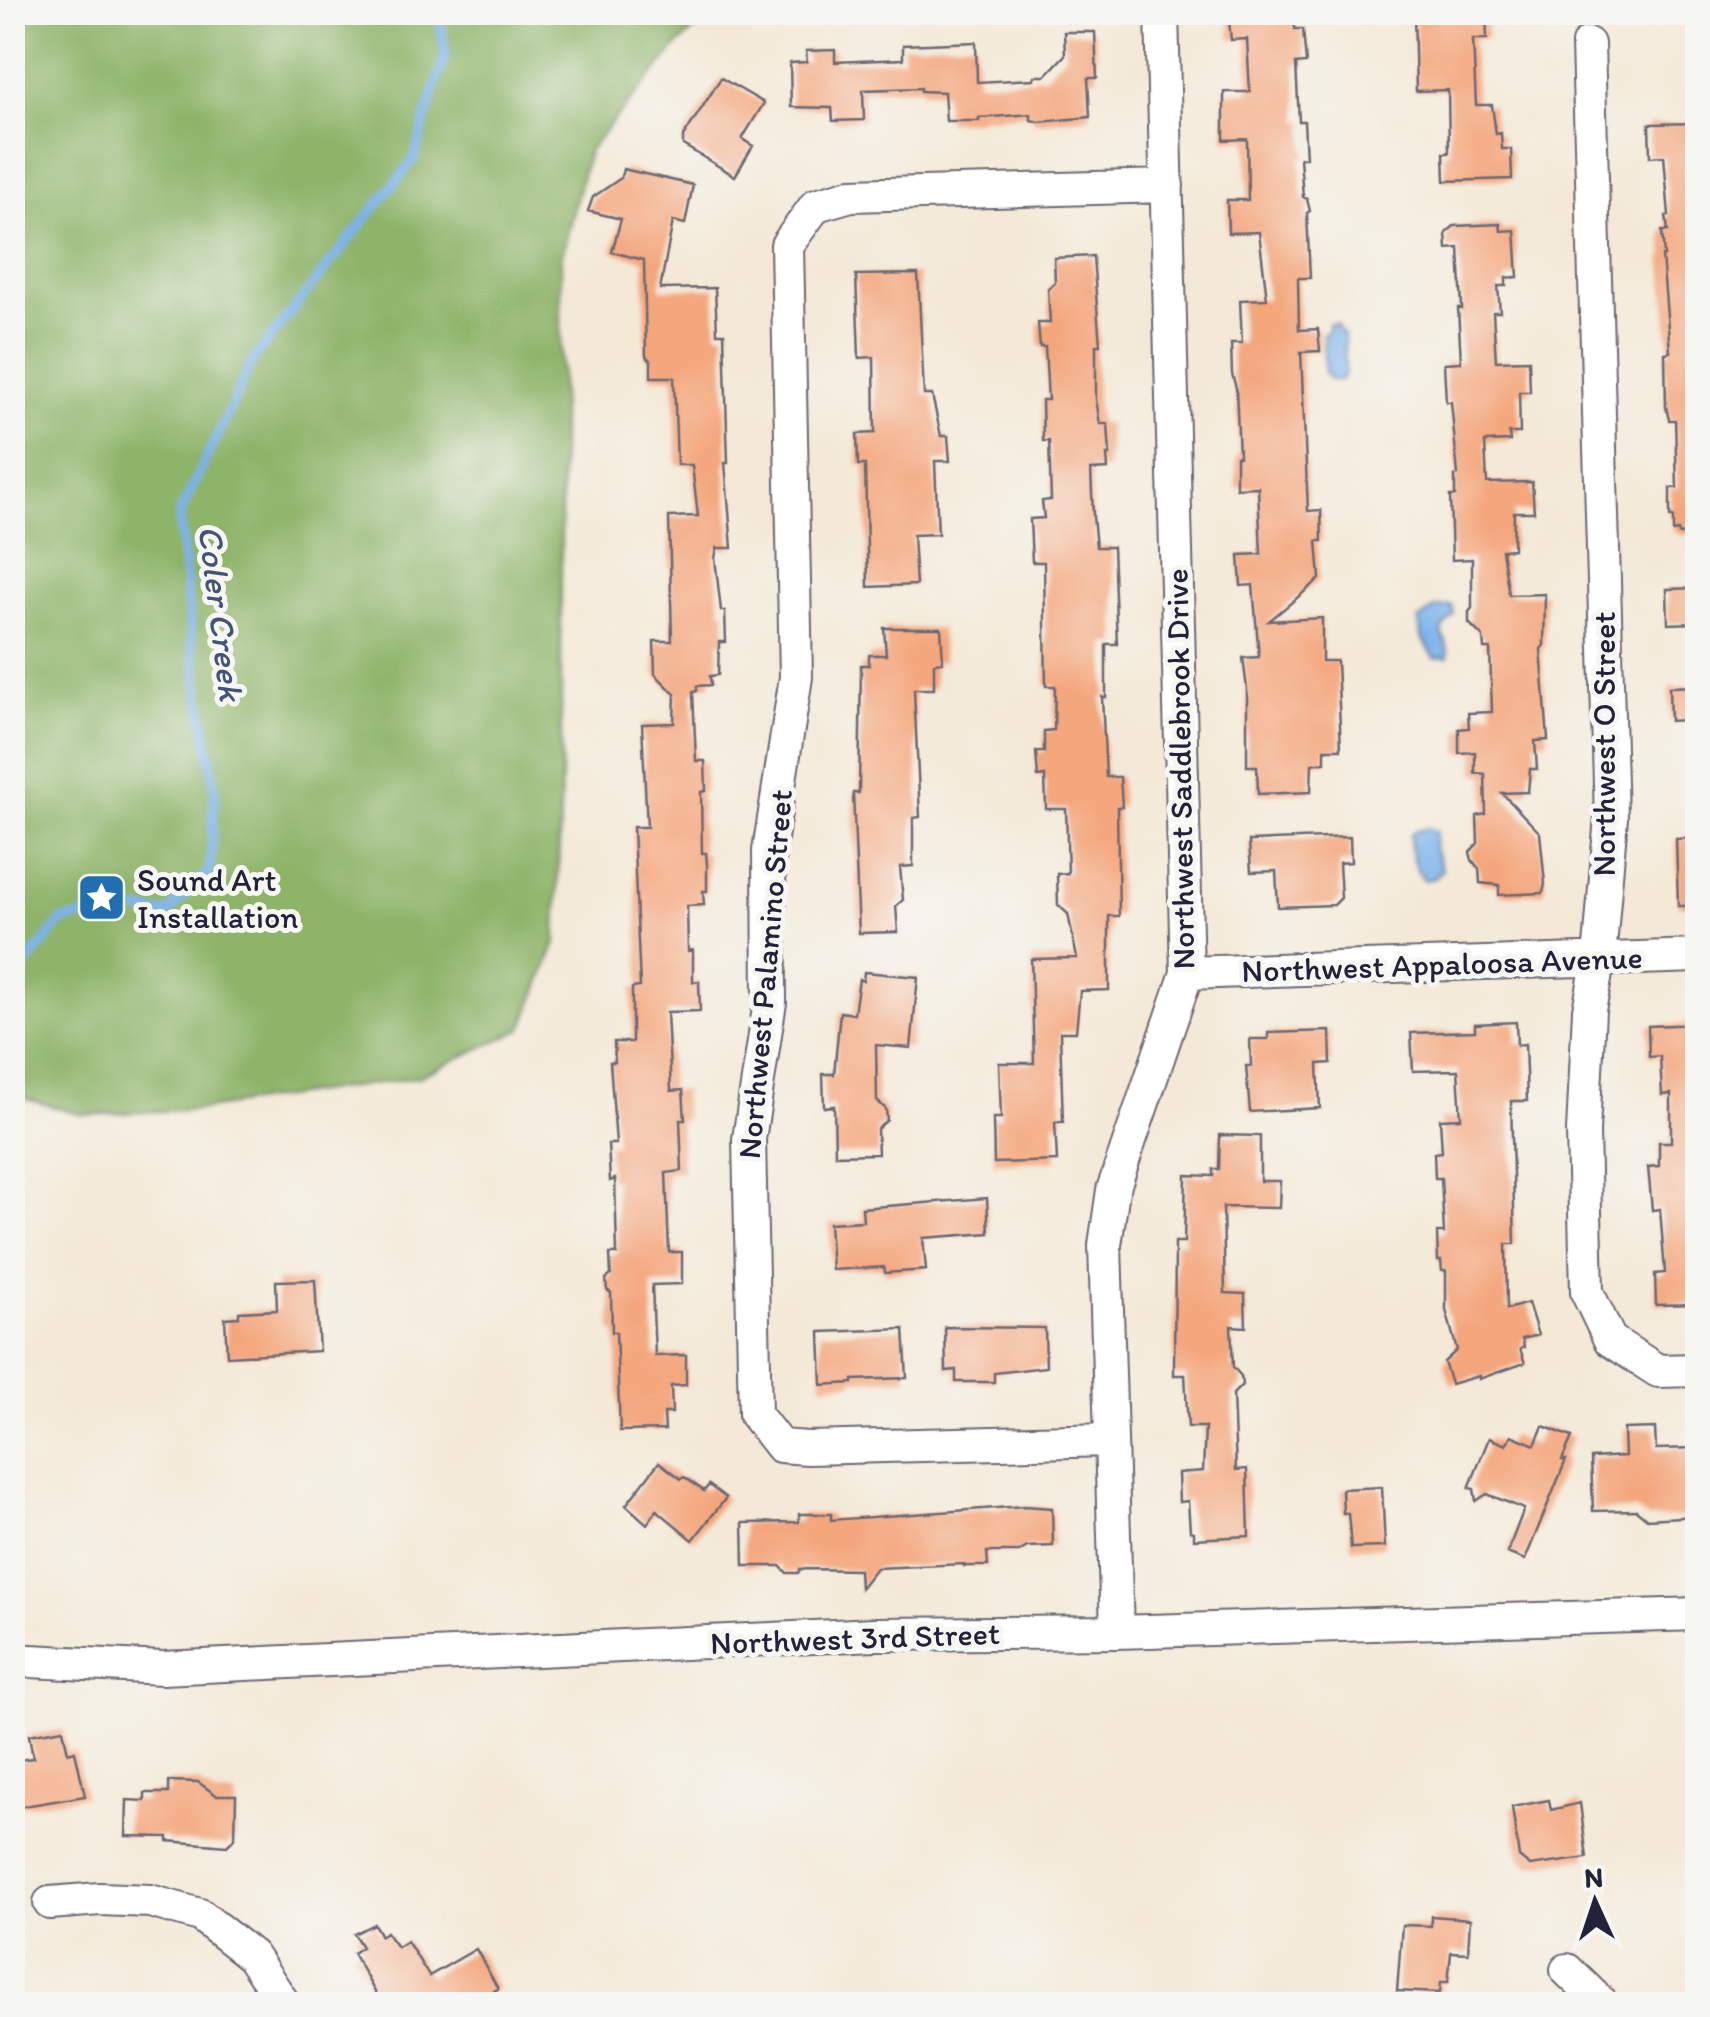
<svg xmlns="http://www.w3.org/2000/svg" width="1710" height="2017" viewBox="0 0 1710 2017" font-family="Itim,sans-serif">
	<rect width="100%" height="100%" fill="#f6f6f2"/>
	<filter id="ink" filterUnits="userSpaceOnUse"><feTurbulence type="fractalNoise" baseFrequency=".01" numOctaves="2"/><feDisplacementMap in="SourceGraphic" scale="20" xChannelSelector="R" yChannelSelector="G"/><feConvolveMatrix kernelMatrix="1 2 1 2 8 2 1 2 1" color-interpolation-filters="sRGB"/></filter>
	<filter id="wash" filterUnits="userSpaceOnUse"><feTurbulence type="fractalNoise" baseFrequency=".0048" numOctaves="4" result="noise"/><feDisplacementMap in="SourceGraphic" scale="40" xChannelSelector="R" yChannelSelector="G"/><feGaussianBlur stdDeviation="2.25" result="paint"/><feColorMatrix in="noise" values="0 0 0 0 0 0 0 0 0 0 0 0 0 0 0 0 0 1.4 0 .05"/><feComposite in="paint" operator="in"/></filter>
	<g filter="url(#wash)">
		<rect width="100%" height="100%" fill="#f4e9d7"/>
		<path fill="#8eb469" stroke="#586b52" stroke-width="2.5" d="M12,13H713L679,44L588,151L561,259V776L556,943L522,1029L418,1077L204,1109L83,1115L13,1095Z"/>
		<path fill="#7cb3eb" stroke="#4f6a93" stroke-width="2.5" d="M1329,324H1338V330L1344,334L1345,373L1341,380H1331L1325,374L1323,335L1329,330Z
			M1452,606L1454,615C1431,639 1449,630 1448,657L1435,658L1421,637L1419,620L1435,608Z
			M1428,828L1436,832L1434,848L1442,870L1435,878L1425,880C1414,872 1407,845 1412,832Z"/>
		<g fill="none" stroke-linecap="round" stroke-linejoin="round">
			<path stroke="#7cb3eb" stroke-width="9" d="M12,983L62,920L126,909L167,914L210,870L215,789L192,645L179,515L254,358L414,159L445,55L439,12"/>
		</g>
		<g id="blocks">
			<path fill="#f4a67c" d="M1228,12H1294L1295,29H1303L1306,63L1296,64L1299,121H1304L1306,158H1300L1303,197L1307,199L1310,211L1307,213L1310,278H1298L1299,330L1318,329L1320,351L1301,352L1308,511L1321,510L1322,541H1317L1320,579L1269,621L1322,618V661H1337L1341,749H1325V762L1312,764L1311,792L1258,794L1257,766H1247V689L1243,658L1259,657L1253,585L1241,586L1239,555L1261,554L1258,487L1236,488V456H1239L1236,388L1232,374L1231,343H1242L1240,300L1267,299L1259,232L1228,233L1227,200H1248L1247,139L1224,140V92H1250L1247,39L1231,40Z
				M1414,12H1486L1487,39H1473L1476,105H1492L1496,134L1501,133L1502,149H1511L1512,179L1445,181L1444,153H1449L1448,90L1416,91Z
				M1064,32H1095L1097,78H1088L1090,117L1039,122L1031,120V114L979,118V121H946L944,92L921,91V88L863,90L864,120L833,121L832,108L791,107L790,63L807,62L806,51L835,50V62L903,59V45L976,42L977,82L1034,79L1035,76H1045L1065,55Z
				M721,78L764,103L742,139L753,146L735,176L683,145V137Z
				M1698,123V534L1679,535L1678,531L1673,532V517H1670V488H1677L1675,420H1669L1666,407L1665,353L1670,352L1662,256H1664L1662,231H1668L1666,216H1669L1664,156L1650,157L1649,124Z
				M623,169L693,185L685,224L673,221L660,289L715,288L717,333H724L728,463H725L732,548H717L715,558L721,611H725L726,642H719L718,675L710,676L711,685L697,686V691L693,692L696,761H705L706,791L701,792L702,853H706L707,865V891H703L704,905L687,906L688,951L693,950V982L699,981L700,1011L667,1012L671,1091L683,1090L685,1120H680L682,1171L666,1173L669,1252H682V1284L652,1285L655,1356L686,1355V1385L671,1386L672,1413H664L665,1430L620,1431L616,1332H612L611,1293L607,1290L606,1279L611,1275L610,1254H617L615,1179L610,1181L608,1144H616L610,1062H615L614,1042H632V988L640,987L633,827H647L642,724L674,723L675,694L655,674L654,641H672L669,517L698,516L692,465H677L674,377H651V361L646,356L644,260L612,252L621,219L588,211L593,197L621,178Z
				M1500,224L1501,231L1515,230L1518,277L1506,278V286H1498L1500,312H1493L1496,361L1529,360L1530,392H1519L1520,433H1509L1510,441L1485,442L1487,483L1532,482L1534,512H1514L1513,549L1502,550L1509,595L1545,594L1544,645L1541,649L1548,740L1535,741L1537,769H1530L1528,792L1502,793L1540,833L1545,884L1543,893L1499,895V885L1480,883L1479,869L1472,860L1470,852L1478,843L1477,816L1486,814L1485,774L1475,773V752L1459,753V729L1469,728L1468,713L1492,712L1490,649H1484L1483,637L1469,623V612L1472,608V559L1452,560L1450,496H1455V476L1458,475L1451,402H1446L1444,363L1461,362L1458,308L1462,309L1459,248L1447,249L1446,233L1454,226Z
				M1093,256L1100,345H1096V399L1100,424H1108L1110,455H1107L1108,469L1091,470L1093,516L1096,547H1113L1117,644H1106V697H1102L1106,777H1120L1122,807H1117L1119,916H1109V990L1080,991L1076,1032H1060L1063,1122H1055L1057,1161L994,1163L993,1118H1001L999,1063H1034L1031,959L1077,958L1068,914L1058,905L1057,874L1068,873L1066,809H1046L1045,776L1038,777L1036,752H1044V731L1054,730L1055,686H1046L1044,562H1032L1030,519L1044,518L1042,501L1051,500L1049,441H1043L1042,400H1048L1045,347H1040L1038,323H1050L1048,289L1055,283L1054,258Z
				M918,274L924,395H932L941,436H948L950,461H935L938,534L913,535L916,585L868,587L865,465H858L857,434L875,433L874,357L859,358L856,275Z
				M1698,588V623L1668,624L1667,589Z
				M884,628H941L943,662L934,663V689H914L920,817L913,818V866L900,867L903,900L896,906L898,932L859,933L853,793H859L861,665H869V655H886Z
				M1698,686V719L1670,721L1669,687Z
				M1350,837L1351,862L1339,863L1341,898L1334,905L1278,907L1276,871L1251,872L1249,841Z
				M1698,838V906H1678L1676,839Z
				M864,972L918,977L911,1048L876,1045L877,1101L886,1109L887,1120L877,1129L878,1154L835,1155L834,1106L824,1107L823,1074H834L840,1012L854,1014L859,979L863,981Z
				M1516,1022L1517,1045L1525,1044L1527,1101H1511L1515,1244H1506L1507,1309L1528,1303L1538,1335L1522,1339L1524,1347L1520,1349L1525,1363L1479,1379V1376L1451,1384L1444,1362L1457,1350L1446,1310V1271H1442L1441,1261H1438L1437,1233H1444L1441,1178H1435L1434,1153L1442,1152L1440,1119L1461,1118L1458,1070L1413,1071L1411,1033L1475,1031V1024Z
				M1698,1024V1304L1656,1305L1655,1274L1665,1273L1660,1209L1652,1210L1648,1167L1659,1166V1142H1671V1094L1662,1095L1660,1056L1649,1057L1648,1026Z
				M1330,1031L1331,1063L1318,1064L1320,1108L1250,1112L1246,1066H1251L1250,1039H1268V1033Z
				M1220,1135L1260,1136V1181H1280L1279,1208L1223,1207L1225,1293L1245,1294L1246,1327L1231,1326L1233,1367L1241,1376L1242,1385L1233,1394L1236,1470L1247,1469L1249,1536L1194,1539V1532L1190,1531L1188,1501L1179,1502L1178,1473L1203,1471L1205,1427H1188L1185,1375H1174L1175,1242H1184L1186,1175L1213,1176V1169H1219Z
				M987,1198L989,1233L923,1238L926,1270L885,1273L884,1267L832,1270L829,1223L863,1221L862,1208Z
				M315,1280L319,1351L227,1356L225,1318L239,1317V1312L277,1310L276,1281Z
				M945,1327L1045,1328L1046,1367L994,1373V1382H956V1370L946,1371Z
				M904,1329L907,1378L853,1380V1383L822,1385L820,1332Z
				M1543,1426L1572,1437L1562,1460H1566L1525,1560L1507,1553L1524,1509L1487,1494L1476,1501L1474,1489L1469,1488L1489,1438L1506,1445L1511,1435L1535,1445Z
				M1655,1428L1656,1449L1698,1448V1516L1647,1519L1636,1510L1593,1511L1591,1458L1625,1456L1624,1429Z
				M659,1462L681,1479L684,1477L704,1491L709,1485L726,1498L693,1540L657,1510L647,1524L626,1505Z
				M1382,1487L1385,1547L1351,1548L1348,1513H1343L1342,1489Z
				M1024,1506L1052,1508L1053,1546L1027,1547L1019,1552H987L988,1566H964V1564L876,1568L860,1588L859,1570L800,1569L798,1573H787L780,1566H744L743,1523L799,1522V1514H831V1520Z
				M63,1729L68,1753L75,1751L85,1796L12,1808V1761L33,1758L29,1735Z
				M169,1781L198,1782L216,1795H236L235,1838L227,1846L168,1841V1837L126,1836L127,1800L145,1801V1793H169Z
				M1549,1800L1551,1810L1580,1803L1587,1858L1530,1866L1519,1857L1512,1807Z
				M1431,1916L1470,1919L1468,1953L1451,1952L1448,1982H1441L1440,1993L1397,1991L1402,1925L1431,1926Z
				M374,1924L381,1936L386,1932L397,1947L407,1941L429,1976L476,1949L498,1989L467,2004H423L417,1995L400,2004H390L385,1996L379,1999L353,1953L362,1947L354,1934Z"/>
		</g>
	</g>
	<g filter="url(#ink)">
		<use href="#blocks" fill-opacity="0" stroke="#6c6872" stroke-width="2.5"/>
		<g fill="none" stroke-linecap="round" stroke-linejoin="round">
			<defs>
				<path id="minor" d="M1588,44L1611,817L1599,959L1589,1010L1583,1132L1587,1292L1610,1340L1658,1371L1698,1370
					M1187,973L1698,956
					M1109,1440L808,1448L780,1446L755,1414L749,1139L770,1002L769,851L796,677L787,245L816,205L851,195L1167,186
					M1117,1632L1105,1245L1113,1190L1187,973L1162,12
					M12,1660L162,1668L875,1634L1117,1632L1698,1614
					M50,1903L100,1899L150,1901L200,1915L252,1956L284,2004
					M1567,1970L1602,2004"/>
			</defs>
			<use href="#minor" stroke="#6c6872" stroke-width="36"/>
			<use href="#minor" stroke="#fff" stroke-width="32"/>
		</g>
	</g>
	<defs>
		<symbol id="sight-square" viewBox="-11 -11 22 22"><rect x="-9" y="-9" width="18" height="18" rx="4" fill="#1f6fb2" stroke="#f6f6f2"/><path d="M0-6L1.8-2.2L6-1.7L2.9 1.2L3.7 5.4L0 3.3L-3.7 5.4L-2.9 1.2L-6-1.7L-1.8-2.2Z" fill="#fff"/></symbol>
	</defs>
	<g fill-rule="evenodd">
		<use href="#sight-square" x="74" y="870" width="55" height="55"/>
	</g>
	<g text-anchor="middle" dominant-baseline="central" stroke-width="10" stroke-linejoin="round" paint-order="stroke">
		<g font-size="32" fill="#22223b" stroke="#f6f6f2">
			<text transform="translate(1604 744) rotate(-90)">Northwest O Street</text>
			<text transform="translate(1180 769) rotate(-91)">Northwest Saddlebrook Drive</text>
			<text transform="translate(1442 964) rotate(-2)">Northwest Appaloosa Avenue</text>
			<text transform="translate(765 974) rotate(-85)">Northwest Palamino Street</text>
			<text transform="translate(855 1638) rotate(-2)">Northwest 3rd Street</text>
		</g>
		<g font-size="32" fill="#22223b" stroke="#f6f6f2" text-anchor="start">
			<text x="137" y="880">Sound Art<tspan x="137" dy="37">Installation</tspan></text>
		</g>
		<g font-size="35" font-style="italic" fill="#425579" stroke="#f6f6f2">
			<text transform="translate(221 613) rotate(83)">Coler Creek</text>
		</g>
	</g>
	<rect width="1710" height="2017" fill="none" stroke="#f6f6f2" stroke-width="50"/>
	<g transform="translate(1595 1902) rotate(357)" stroke="#f6f6f2" stroke-width="8" paint-order="stroke">
	<path d="M0-8L18 38L0 25L-18 38Z" fill="#22223b"/>
	<text y="-15" font-size="28" font-weight="bold" text-anchor="middle" fill="#22223b">N</text>
	</g>
</svg>
